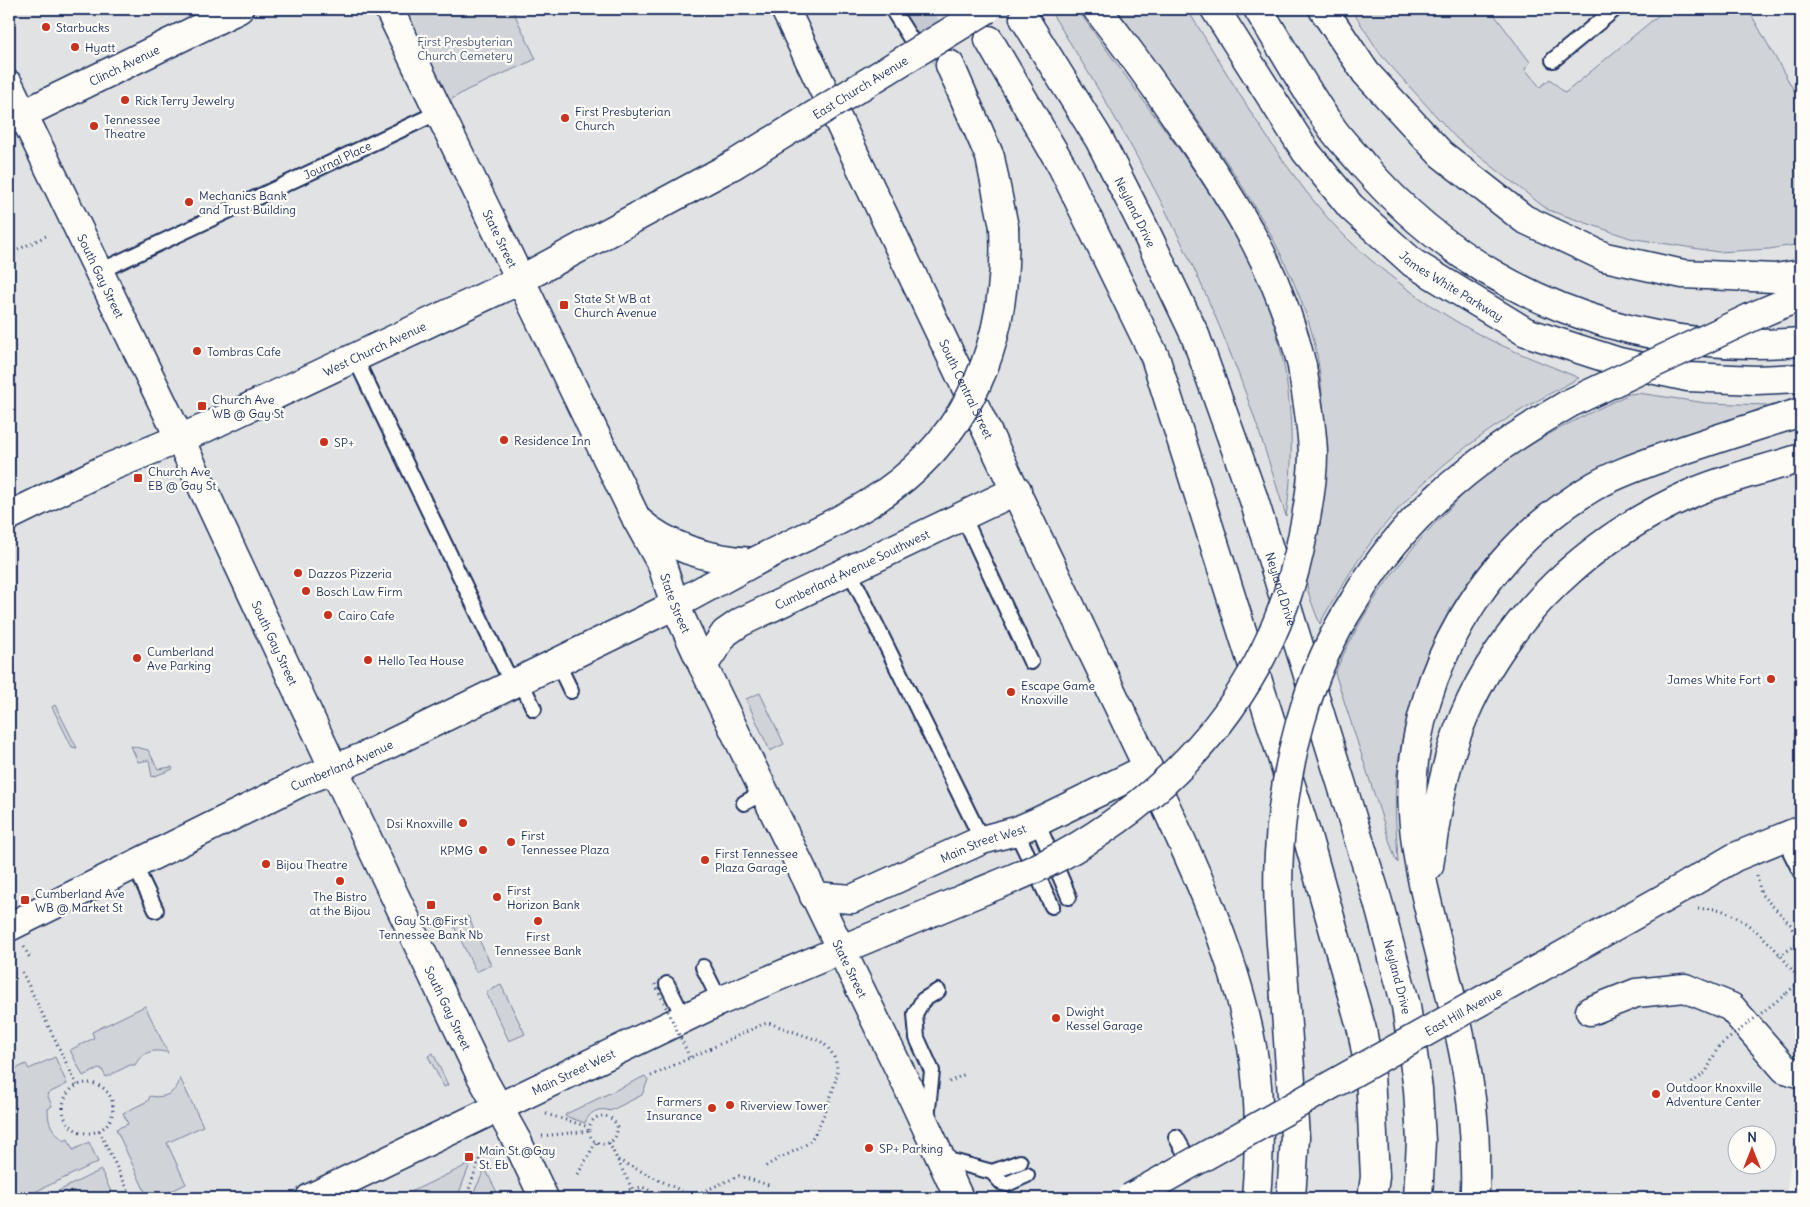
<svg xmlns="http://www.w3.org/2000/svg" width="1810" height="1207" viewBox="0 0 1810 1207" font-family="Delius,sans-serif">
	<rect width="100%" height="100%" fill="#f0f0ee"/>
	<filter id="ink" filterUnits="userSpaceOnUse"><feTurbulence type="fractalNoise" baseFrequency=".02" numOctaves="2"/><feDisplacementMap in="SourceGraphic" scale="10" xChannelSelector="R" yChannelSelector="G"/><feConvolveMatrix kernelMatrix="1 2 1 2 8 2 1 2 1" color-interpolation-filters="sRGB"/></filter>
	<g filter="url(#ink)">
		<path fill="#e0e2e3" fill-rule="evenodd" d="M9,9H1801V1132L1791,1163L1787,1185V1198H9ZM1738,1134H1768V1164H1738Z"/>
		<path fill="#d0d3d8" stroke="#76819b" d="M402,9H512L536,59L467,90L447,102Z
			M1049,9H1077C1107,50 1136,91 1166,131C1207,189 1251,249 1272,318C1292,380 1296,452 1286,516C1269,462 1252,407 1231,355C1183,232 1119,120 1049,9Z
			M1117,9H1187C1231,79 1272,153 1326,216C1361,256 1413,296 1459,323C1497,346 1539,361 1579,378C1475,432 1399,488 1339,591C1333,602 1325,612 1320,624C1316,614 1306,591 1307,581C1308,564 1316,546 1319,529C1326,495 1327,455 1324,420C1322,388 1319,354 1309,323C1271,206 1187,109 1117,9Z
			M1351,9H1490L1530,62L1525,69L1540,87L1550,79L1565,93L1666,9H1748L1801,103V244L1769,249L1718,252L1630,238L1548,210L1456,138L1381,55Z
			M1638,393L1706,403L1767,405C1760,412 1661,441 1642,449C1499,506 1416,620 1397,772C1393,801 1397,833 1398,863L1395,858L1335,673C1362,610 1402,555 1451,507C1463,495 1476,481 1490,471C1533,440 1581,417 1629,394Z
			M760,693L784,744L770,751L746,699Z
			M55,705L77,748L72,747L52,707Z
			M131,746L148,750L158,769L172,767L173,769L152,777L149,760L138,762Z
			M468,916L491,965L476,972L453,924Z
			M501,985L525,1034L509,1041L486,992Z
			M145,1006L168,1053C154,1048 142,1052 135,1065H130L106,1077L101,1068L83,1076L70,1050L94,1038L92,1032Z
			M433,1053L448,1085L444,1087L428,1056Z
			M55,1057L67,1084L47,1094L52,1106L48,1109C48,1125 52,1130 64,1141L68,1139L73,1150L89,1142L98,1162L22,1198H9V1072L26,1064L29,1069Z
			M645,1076L648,1080L642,1095L610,1111C599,1107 589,1112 585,1123L565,1116L566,1114Z
			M180,1078L203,1126L167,1143L186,1184L157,1198H148L116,1129L128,1124L123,1113L148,1101L150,1096C164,1099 177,1093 180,1078Z
			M470,1164L457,1198H398L465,1166Z
			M485,1169L500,1198H471Z
			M101,1170L114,1198H70L66,1191L50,1198H44Z"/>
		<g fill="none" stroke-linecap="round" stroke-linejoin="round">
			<path stroke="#c5c9d1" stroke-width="28" stroke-dasharray="28 14" stroke-linecap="butt" d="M915,9L950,65"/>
			<defs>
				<g id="lane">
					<path d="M892,9L919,52"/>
					<path d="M1553,60L1615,9"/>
					<path id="s1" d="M98,272L439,112"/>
					<path d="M355,358L512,684"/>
					<path d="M963,516L1031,662"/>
					<path d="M849,570L982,840"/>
					<path d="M557,662L571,691"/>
					<path d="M520,680L534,709"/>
					<path d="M744,803L764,792"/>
					<path d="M1037,822L1069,897"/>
					<path d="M1016,831L1052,906"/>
					<path d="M1783,837L1801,873"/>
					<path d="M134,864L156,910"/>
					<path d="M703,967L720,1001"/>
					<path d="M667,984L684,1018"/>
					<path d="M927,1118L932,1071L917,1038L915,1014L923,1000L938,991"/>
					<path d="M1176,1137L1191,1164"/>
					<path d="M941,1158L992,1172L1020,1162"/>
					<path d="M992,1172L1002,1183L1007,1184L1027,1175"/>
				</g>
				<g id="street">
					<path id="s2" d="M814,896L852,899L982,840L1016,831L1037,822L1148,768"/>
					<path d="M1590,1011L1636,993L1685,988L1731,1007L1785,1069L1801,1074"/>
				</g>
				<g id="secondary">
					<path id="s3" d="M389,9L637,520L662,565L675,605L703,666L906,1083L959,1198"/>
					<path id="s4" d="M785,9L1148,768"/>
					<path id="s5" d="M9,85L179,437L334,769L481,1076L517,1141L544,1198"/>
					<path id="s6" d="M9,121L239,9"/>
					<path id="s7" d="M9,516L103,470L205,428L520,280L733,165"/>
					<path id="s8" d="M703,666L725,633L741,622L1017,490"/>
					<path d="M1677,891L1735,857L1801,830"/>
				</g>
				<g id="primary">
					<path id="s9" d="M9,927L299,783L363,757L675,605"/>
					<path id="s10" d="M310,1198L720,1001L840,950"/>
				</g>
				<g id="highway">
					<path d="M1097,9C1127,47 1155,86 1182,126C1237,204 1280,273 1302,366"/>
					<path id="s11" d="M1215,9L1306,152L1351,207L1413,263L1526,332L1619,362L1688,377L1756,380L1801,378"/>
					<path d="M1258,9C1283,49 1306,92 1334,131C1343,143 1354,154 1363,165C1474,294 1633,356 1801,342"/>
					<path d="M1323,9L1366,73L1441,154L1524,219L1605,257L1683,274L1775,278L1801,274"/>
					<path id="s12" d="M1024,18L1099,139L1143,226L1195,335L1253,497L1378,902L1406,1006L1418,1089L1421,1141L1418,1198"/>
					<path d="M989,40L1062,166L1155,357L1307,836L1362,1030L1370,1074L1375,1177L1372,1198"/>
					<path d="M950,65L990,157L1004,227"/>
					<path d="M1754,316L1801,296"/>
					<path d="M637,520C670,549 710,560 754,562"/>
					<path d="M1354,601C1405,512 1483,453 1570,403"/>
					<path d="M675,605L754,562"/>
					<path d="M1148,768C1190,858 1234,949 1252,1047C1261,1097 1260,1149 1256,1198"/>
					<path d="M1429,866C1436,815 1444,763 1464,716C1507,615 1591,538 1690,494C1725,478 1764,470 1801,458"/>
					<path d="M840,950L963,899"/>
					<path d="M1285,998L1295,1137L1291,1198"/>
					<path d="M1474,1198C1476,1187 1475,1175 1475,1163C1476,1074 1447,986 1427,901C1416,856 1409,807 1414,761C1428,648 1495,545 1593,487C1617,473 1645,464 1672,454C1715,439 1758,426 1801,412"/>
				</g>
			</defs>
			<use href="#lane" stroke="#1b2f5e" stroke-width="18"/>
			<use href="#street" stroke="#1b2f5e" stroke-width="31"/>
			<use href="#secondary" stroke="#1b2f5e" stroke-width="31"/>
			<use href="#primary" stroke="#1b2f5e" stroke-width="31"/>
			<use href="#highway" stroke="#1b2f5e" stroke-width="31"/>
			<path stroke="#1b2f5e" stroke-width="3" stroke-dasharray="1 4" stroke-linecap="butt" d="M9,254L48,235
				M1757,876L1761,894L1790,924L1799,943
				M1698,909C1705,909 1714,908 1721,910C1754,922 1783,955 1801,983
				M24,947L31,960
				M1779,956L1801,942
				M22,972L77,1085
				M1787,993L1800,981
				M651,1076L763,1024L769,1023L820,1041C829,1047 837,1058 837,1070C837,1084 819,1132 809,1142C800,1150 777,1158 765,1167
				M949,1082L965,1074
				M63 1108a25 25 0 1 1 50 0a25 25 0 1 1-50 0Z
				M1692,1083L1706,1072L1718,1047
				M546,1114L589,1127
				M589 1130a14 14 0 1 1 28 0a14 14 0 1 1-28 0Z
				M99,1131L132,1198
				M542,1136L589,1131
				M609,1143L632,1189
				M618,1160L692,1196
				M578,1174L596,1142
				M466,1198L483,1149
				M623,1198L629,1190L642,1187L653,1192L657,1198
				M688,1198L739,1176L772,1186"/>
			<use href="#lane" stroke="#fdfcf7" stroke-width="14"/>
			<use href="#street" stroke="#fdfcf7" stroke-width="28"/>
			<use href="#secondary" stroke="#fdfcf7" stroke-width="28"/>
			<use href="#primary" stroke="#fdfcf7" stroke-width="28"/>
			<use href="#highway" stroke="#fdfcf7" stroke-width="28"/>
			<defs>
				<g id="secondary-bridge">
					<path id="s13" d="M733,165L987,9"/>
					<path id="s14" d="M1130,1198L1677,891"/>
				</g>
				<path id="highway-bridge" d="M1570,403L1754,316
					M754,562C791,543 832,526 868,504C970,441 1009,343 1004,227
					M963,899C1003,882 1046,867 1083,843C1201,770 1280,666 1304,528C1309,503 1313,478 1313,453C1312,424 1306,394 1302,366
					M1285,998C1282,950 1276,901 1279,853C1284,766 1306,675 1354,601"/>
			</defs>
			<use href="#secondary-bridge" stroke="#1b2f5e" stroke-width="31" stroke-linecap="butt"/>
			<use href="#highway-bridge" stroke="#1b2f5e" stroke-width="31" stroke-linecap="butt"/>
			<path stroke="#1b2f5e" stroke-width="3" stroke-dasharray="1 4" stroke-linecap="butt" d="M655,984L691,1060
				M1718,1047L1787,993"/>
			<use href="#secondary-bridge" stroke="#fdfcf7" stroke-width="28"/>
			<use href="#highway-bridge" stroke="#fdfcf7" stroke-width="28"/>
		</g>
	</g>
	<g fill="#c8321e" stroke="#fdfcf7" stroke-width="2">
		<circle cx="46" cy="27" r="5"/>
		<circle cx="75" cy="47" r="5"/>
		<circle cx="125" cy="100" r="5"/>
		<circle cx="565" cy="118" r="5"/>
		<circle cx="94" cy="126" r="5"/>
		<circle cx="189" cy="202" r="5"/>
		<rect x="559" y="300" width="10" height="10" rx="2.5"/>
		<circle cx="197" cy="351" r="5"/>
		<rect x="197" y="401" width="10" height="10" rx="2.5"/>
		<circle cx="504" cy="440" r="5"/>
		<circle cx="324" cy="442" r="5"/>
		<rect x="133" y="473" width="10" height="10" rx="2.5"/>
		<circle cx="298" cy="573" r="5"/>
		<circle cx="306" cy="591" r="5"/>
		<circle cx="328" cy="615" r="5"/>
		<circle cx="137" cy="658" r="5"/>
		<circle cx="368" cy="660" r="5"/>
		<circle cx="1771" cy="679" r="5"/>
		<circle cx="1011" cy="692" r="5"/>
		<circle cx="463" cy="823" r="5"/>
		<circle cx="511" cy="842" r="5"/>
		<circle cx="483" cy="850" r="5"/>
		<circle cx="705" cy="860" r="5"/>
		<circle cx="266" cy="864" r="5"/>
		<circle cx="340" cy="881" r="5"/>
		<circle cx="497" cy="897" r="5"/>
		<rect x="20" y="895" width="10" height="10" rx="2.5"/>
		<rect x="426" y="900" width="10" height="10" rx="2.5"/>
		<circle cx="538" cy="921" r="5"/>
		<circle cx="1056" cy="1018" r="5"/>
		<circle cx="1656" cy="1094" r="5"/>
		<circle cx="730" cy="1105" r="5"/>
		<circle cx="712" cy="1108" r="5"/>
		<circle cx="869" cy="1148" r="5"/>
		<rect x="464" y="1152" width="10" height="10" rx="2.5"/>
	</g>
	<g text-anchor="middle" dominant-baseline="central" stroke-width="4.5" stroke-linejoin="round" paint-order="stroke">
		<g font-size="12" fill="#1b2f5e" stroke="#fdfcf7" text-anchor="start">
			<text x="56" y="27">Starbucks</text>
			<text x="85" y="47">Hyatt</text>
			<text x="135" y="100">Rick Terry Jewelry</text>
			<text x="575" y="111">First Presbyterian<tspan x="575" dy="14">Church</tspan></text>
			<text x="104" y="119">Tennessee<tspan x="104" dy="14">Theatre</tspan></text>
			<text x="199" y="195">Mechanics Bank<tspan x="199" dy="14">and Trust Building</tspan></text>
			<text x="574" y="298">State St WB at<tspan x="574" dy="14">Church Avenue</tspan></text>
			<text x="207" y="351">Tombras Cafe</text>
			<text x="212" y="399">Church Ave<tspan x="212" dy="14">WB @ Gay St</tspan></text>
			<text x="514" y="440">Residence Inn</text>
			<text x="334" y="442">SP+</text>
			<text x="148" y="471">Church Ave<tspan x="148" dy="14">EB @ Gay St</tspan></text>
			<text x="308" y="573">Dazzos Pizzeria</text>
			<text x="316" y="591">Bosch Law Firm</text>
			<text x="338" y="615">Cairo Cafe</text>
			<text x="147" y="651">Cumberland<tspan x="147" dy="14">Ave Parking</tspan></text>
			<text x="378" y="660">Hello Tea House</text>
			<text x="1761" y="679" text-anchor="end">James White Fort</text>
			<text x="1021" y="685">Escape Game<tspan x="1021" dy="14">Knoxville</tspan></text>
			<text x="453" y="823" text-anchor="end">Dsi Knoxville</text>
			<text x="521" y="835">First<tspan x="521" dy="14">Tennessee Plaza</tspan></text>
			<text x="473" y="850" text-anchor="end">KPMG</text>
			<text x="715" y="853">First Tennessee<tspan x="715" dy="14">Plaza Garage</tspan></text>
			<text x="276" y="864">Bijou Theatre</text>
			<text x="507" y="890">First<tspan x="507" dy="14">Horizon Bank</tspan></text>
			<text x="35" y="893">Cumberland Ave<tspan x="35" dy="14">WB @ Market St</tspan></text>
			<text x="340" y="896" text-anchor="middle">The Bistro<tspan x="340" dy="14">at the Bijou</tspan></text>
			<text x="431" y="920" text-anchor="middle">Gay St.@First<tspan x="431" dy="14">Tennessee Bank Nb</tspan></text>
			<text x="538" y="936" text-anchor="middle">First<tspan x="538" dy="14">Tennessee Bank</tspan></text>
			<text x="1066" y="1011">Dwight<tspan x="1066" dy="14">Kessel Garage</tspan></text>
			<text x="1666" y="1087">Outdoor Knoxville<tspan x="1666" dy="14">Adventure Center</tspan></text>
			<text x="702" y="1101" text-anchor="end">Farmers<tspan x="702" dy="14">Insurance</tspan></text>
			<text x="740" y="1105">Riverview Tower</text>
			<text x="879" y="1148">SP+ Parking</text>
			<text x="479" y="1150">Main St.@Gay<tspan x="479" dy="14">St. Eb</tspan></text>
		</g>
		<g font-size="12" fill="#48587c" stroke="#fdfcf7">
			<text x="465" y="41">First Presbyterian<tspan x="465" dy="14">Church Cemetery</tspan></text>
		</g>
		<g font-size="12" fill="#1b2f5e" stroke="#fdfcf7">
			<text stroke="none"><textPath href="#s6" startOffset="128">Clinch Avenue</textPath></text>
			<text stroke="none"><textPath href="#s13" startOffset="149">East Church Avenue</textPath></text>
			<text stroke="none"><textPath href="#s1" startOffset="264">Journal Place</textPath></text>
			<text stroke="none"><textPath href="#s12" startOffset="224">Neyland Drive</textPath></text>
			<text stroke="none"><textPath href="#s3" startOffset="255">State Street</textPath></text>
			<text stroke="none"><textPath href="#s5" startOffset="212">South Gay Street</textPath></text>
			<text stroke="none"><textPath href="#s11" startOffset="369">James White Parkway</textPath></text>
			<text stroke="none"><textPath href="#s7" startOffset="402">West Church Avenue</textPath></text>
			<text stroke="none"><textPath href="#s4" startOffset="421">South Central Street</textPath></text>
			<text stroke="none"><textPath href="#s8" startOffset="182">Cumberland Avenue Southwest</textPath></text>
			<text stroke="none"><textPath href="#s12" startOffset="629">Neyland Drive</textPath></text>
			<text stroke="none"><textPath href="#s3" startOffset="660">State Street</textPath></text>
			<text stroke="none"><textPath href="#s5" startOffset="618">South Gay Street</textPath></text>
			<text stroke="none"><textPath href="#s9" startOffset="370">Cumberland Avenue</textPath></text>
			<text stroke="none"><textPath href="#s2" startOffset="181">Main Street West</textPath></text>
			<text stroke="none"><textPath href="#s3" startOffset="1065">State Street</textPath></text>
			<text stroke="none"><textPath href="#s12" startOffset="1034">Neyland Drive</textPath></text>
			<text stroke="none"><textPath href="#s5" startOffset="1022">South Gay Street</textPath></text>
			<text stroke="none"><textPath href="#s14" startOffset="382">East Hill Avenue</textPath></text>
			<text stroke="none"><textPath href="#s10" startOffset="292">Main Street West</textPath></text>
		</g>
	</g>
	<rect width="1810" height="1207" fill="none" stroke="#fdfcf7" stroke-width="30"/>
	<rect x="15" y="15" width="1780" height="1177" fill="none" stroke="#1b2f5e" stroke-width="2" filter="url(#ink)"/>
	<g transform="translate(1752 1150)"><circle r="24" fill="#fdfcf7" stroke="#a3aaba"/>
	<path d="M0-4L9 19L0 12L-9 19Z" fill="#c8321e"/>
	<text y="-8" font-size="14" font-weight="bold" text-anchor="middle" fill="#1b2f5e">N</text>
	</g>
</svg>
